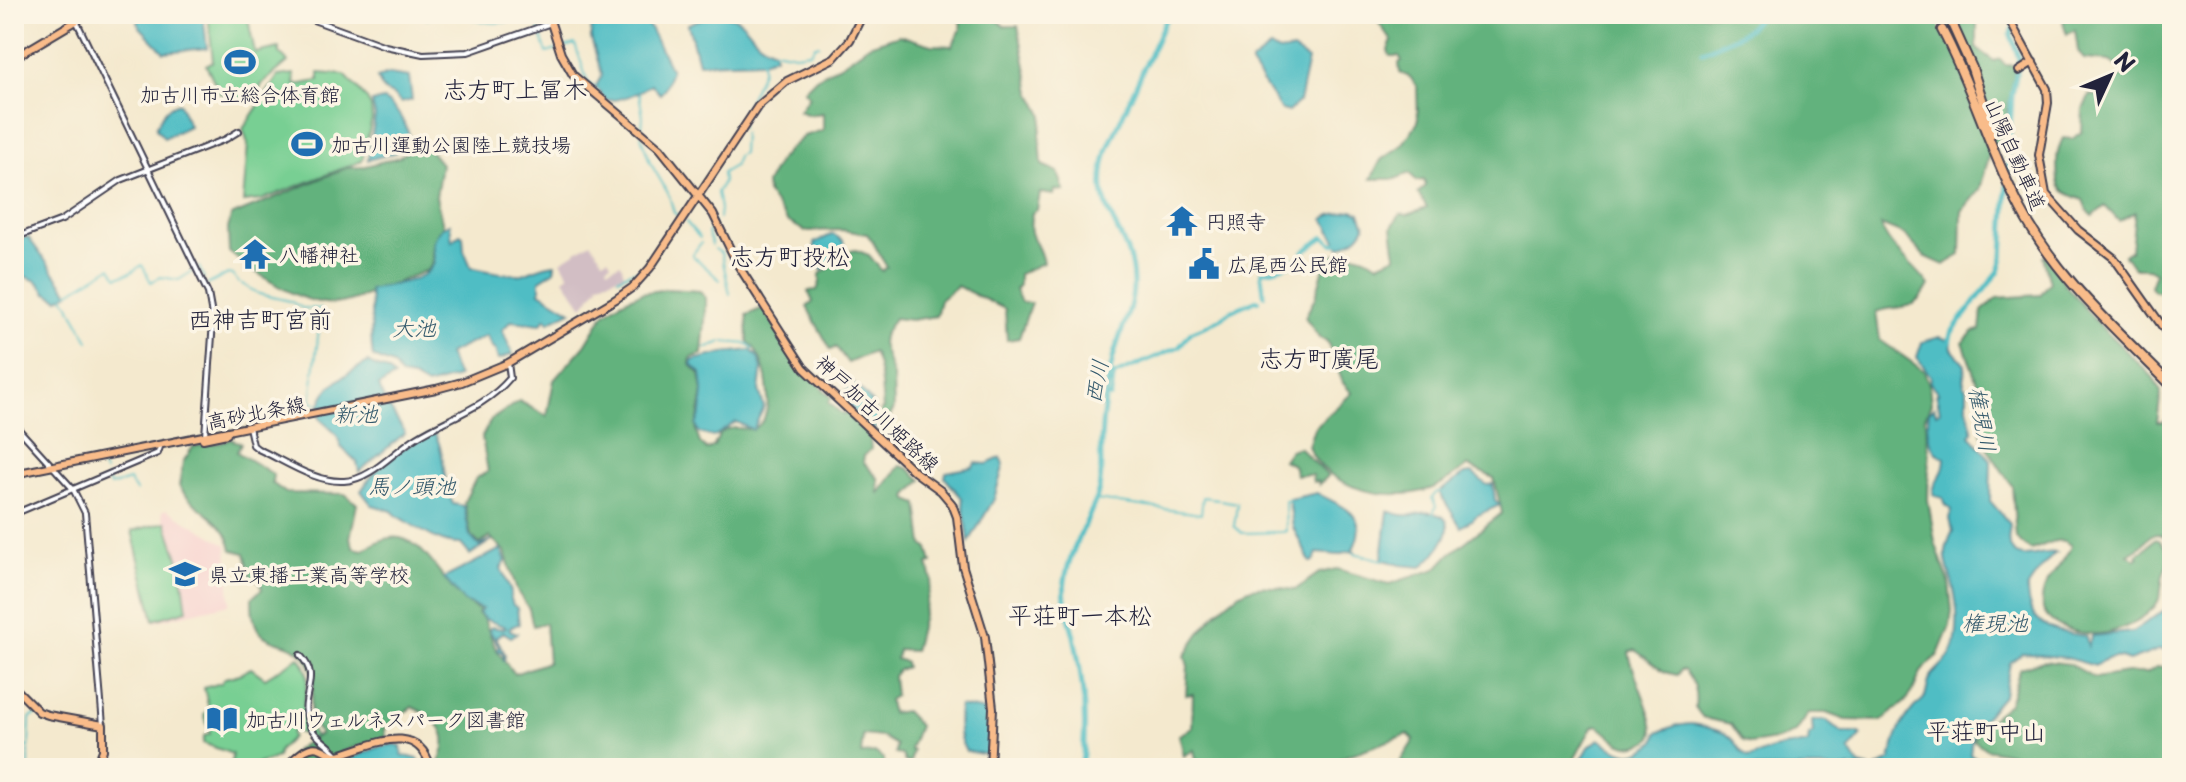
<svg xmlns="http://www.w3.org/2000/svg" width="2186" height="782" viewBox="0 0 2186 782" font-family="'Playpen Sans','Klee One',sans-serif">
	<rect width="100%" height="100%" fill="#fcf5e5"/>
	<filter id="ink" filterUnits="userSpaceOnUse"><feTurbulence type="fractalNoise" baseFrequency=".0125" numOctaves="2"/><feDisplacementMap in="SourceGraphic" scale="16" xChannelSelector="R" yChannelSelector="G"/><feConvolveMatrix kernelMatrix="1 2 1 2 8 2 1 2 1" color-interpolation-filters="sRGB"/></filter>
	<filter id="wash" filterUnits="userSpaceOnUse"><feTurbulence type="fractalNoise" baseFrequency=".006" numOctaves="4" result="noise"/><feDisplacementMap in="SourceGraphic" scale="32" xChannelSelector="R" yChannelSelector="G"/><feGaussianBlur stdDeviation="1.8" result="paint"/><feColorMatrix in="noise" values="0 0 0 0 0 0 0 0 0 0 0 0 0 0 0 0 0 1.4 0 .05"/><feComposite in="paint" operator="in"/></filter>
	<g filter="url(#wash)">
		<rect width="100%" height="100%" fill="#f4e9ce"/>
		<path fill="#f7d0ce" d="M166,509L227,545L230,604L153,622L131,530L164,522L162,511Z"/>
		<path fill="#d2bec4" d="M591,242L603,260L608,258L611,263L607,266L608,269L621,263L624,274L597,284L599,286L583,306L564,279L569,275L561,261Z"/>
		<path fill="#78cf93" stroke="#4d7867" stroke-width="2" d="M208,14H238L248,19L255,53L279,48V53L288,62L262,84L260,89L236,100L216,91V85L206,65L213,61Z
			M319,73L345,75L366,98L371,107L372,119L362,161L261,200L243,202L248,144L243,129L278,76L294,74L295,85L319,81Z
			M166,522L181,567L187,610L154,620L132,531Z
			M299,657C324,687 283,704 320,742L294,730L291,733L292,737L279,750L277,757C262,764 248,767 231,768L232,754L203,743L204,736L210,734L204,714L209,709L204,688L221,683L225,678L240,674L251,668L265,678Z"/>
		<path fill="#62b27d" stroke="#426a5c" stroke-width="2" d="M960,14H992L1004,26H1018L1031,92L1043,115L1040,135L1042,165L1058,172L1064,191L1055,190L1054,195L1040,193L1037,210L1032,213C1026,240 1038,238 1043,263L1019,274V285L1015,290L1021,302L1031,303L1019,338L1007,340L1005,309L957,286L940,300L936,316L911,320L894,318L883,336L882,344L893,377L894,409L880,434L881,410L883,409C881,388 882,372 873,352L848,363L836,347L831,350L807,307L813,302L808,291L817,290L820,282V274L838,262L845,252L856,250L869,255L882,271L887,267C879,256 876,244 867,234L842,230L805,231L787,221L767,193L766,184L779,160L790,148L804,136L823,130V113L809,115L799,111L809,96L804,90L816,78L842,64L869,45L899,35L932,45L952,46L961,29Z
			M1377,14H1977V49L1994,61L2000,59L2005,65L2016,66L2004,132L1990,153L1980,189L1962,211L1961,255L1944,265L1924,256L1905,235L1881,225C1890,251 1913,262 1929,285C1914,315 1901,303 1876,312L1880,340L1924,371L1929,384L1931,403L1925,418L1929,456L1928,500L1935,542L1949,582L1952,611L1950,626L1938,655L1921,672L1912,693L1905,702L1882,721L1845,720L1826,713H1809L1796,732L1781,739L1751,744L1743,741L1731,724L1703,718L1695,707C1697,691 1694,683 1684,670H1680L1677,675L1665,672L1635,650L1629,652C1631,672 1658,722 1652,737C1650,742 1645,742 1641,744C1622,750 1611,736 1598,725L1592,727L1574,760L1553,766L1396,768L1414,740L1408,734L1340,758L1333,768H1188L1196,760L1194,750L1184,756L1179,735L1192,728L1193,694L1186,695L1188,666L1185,656C1198,633 1229,591 1257,587C1269,585 1284,589 1295,590L1319,573L1337,569L1389,584L1436,569L1450,554L1502,513L1494,478L1468,466C1456,474 1443,485 1430,489C1389,503 1325,489 1308,446L1314,428L1352,393L1343,383L1327,341L1319,338L1305,317L1316,296L1327,256C1347,252 1361,252 1378,264L1396,256L1392,227L1400,214L1407,215L1427,208L1418,193L1426,186L1424,180L1416,181L1410,173L1395,179H1371L1381,160L1402,145L1418,122L1417,87L1410,77L1400,73L1399,63L1402,61L1399,56H1390L1388,50L1392,41L1380,25Z
			M2066,14H2172V292L2154,291L2150,286L2155,272L2148,268H2133L2124,255L2131,250L2135,212L2119,221L2105,206L2093,216L2087,210L2083,200C2056,189 2058,190 2057,162C2057,152 2059,147 2063,138L2072,139L2082,132L2083,109L2090,95L2101,96L2107,92L2108,83L2125,75L2124,70L2109,61L2084,59L2078,51L2075,30L2067,34C2064,28 2061,20 2066,14Z
			M423,142L441,164L436,197L443,225L432,252L433,262L428,270C402,279 365,299 340,303C303,308 257,274 229,252L228,229L231,216L346,168L362,167L399,157Z
			M2046,256L2064,283L2096,322L2153,377L2161,392L2157,422H2163L2172,416V534L2170,538L2158,534L2151,535L2143,545L2128,554L2136,559L2139,557L2137,554L2146,549L2154,539L2159,540L2172,553C2170,561 2165,568 2163,576C2161,587 2162,597 2155,606C2144,619 2123,630 2106,633C2085,637 2040,628 2042,600C2043,578 2064,566 2071,546C2059,533 2045,547 2030,550L2016,538L2012,486L1988,449L1981,432L1987,411L1963,342L1973,332L1980,330L1982,311L1997,298L2040,295L2050,282L2043,257Z
			M668,289L700,291L706,298V310L702,354L691,358L690,364L700,374L703,391L696,431L700,443L707,450L714,446L720,433C725,431 732,427 737,428C744,428 749,431 756,427C778,415 766,353 748,342L747,315L763,308L800,365L832,398L828,402L843,415L847,411L881,443L873,437L870,440L871,449L864,456L863,462L878,478L879,493L900,466L908,468L922,480L907,496L908,500L918,504L923,545L928,548L932,563L928,564L932,580L914,651L898,650L896,659L905,662L906,667L898,670L893,676L895,696L889,700L891,713L905,711L919,726L910,749L913,751L910,763L905,762L902,755L895,754L896,745L882,737L863,735L861,754L876,753L884,759V768H436C453,738 444,721 412,707L385,728L386,737L341,752L345,768H285C288,751 306,743 320,734C299,706 323,688 308,662C289,629 251,658 252,598L262,589L260,581L251,578L245,553L232,550C227,518 194,511 179,486L183,462L193,447C206,444 218,445 231,439L241,443L237,452L273,474L272,483L286,493L345,494L357,504L350,538L354,548L363,550C370,547 377,541 385,539C426,526 444,598 480,610L478,613L484,619L495,647L514,674L548,662L545,623L533,626L529,609L517,591L505,551L490,537L480,544L471,536L464,502L476,478L488,472L482,437L491,420L519,401L547,416L554,380L585,345L604,314L620,302L641,293Z
			M1299,447L1328,476L1319,485L1318,481L1313,482L1312,475H1296L1293,465L1283,460L1290,450Z
			M2043,661L2070,664L2095,678L2127,673H2147L2156,667L2172,666V768H2028L2017,755L1986,749L1973,740L1980,727L2009,704L2020,668Z"/>
		<path fill="#4fbdc4" stroke="#387080" stroke-width="2" d="M137,14H203L207,48L164,52L139,26Z
			M592,14H636L650,28L671,70L664,90L660,94L651,84C639,93 619,102 605,100L596,86L602,75L591,38Z
			M713,14C754,14 742,38 774,50L775,56L763,61L698,63L688,24Z
			M1270,48L1279,52L1293,50L1308,60L1299,102L1288,112L1281,110L1251,65V62Z
			M389,74L409,77L412,100L401,103L393,95L384,91L377,78Z
			M384,100C399,109 407,127 412,143L394,153L368,160L375,116L372,102Z
			M179,103L189,126L164,138L156,128C161,116 165,107 179,103Z
			M1353,210L1360,213L1365,226C1360,237 1351,242 1340,247L1324,219L1331,215Z
			M450,224L452,241L460,234L463,236L464,250L471,267C480,270 515,276 523,274C534,270 543,265 555,264L554,271L540,280V292L571,311L549,322L546,318L541,324L511,321L502,330L513,354L498,360L495,349H493L486,336L448,354L458,377L427,386L413,378L401,376L393,365L373,357C369,335 374,312 369,290C386,284 429,283 434,262C435,256 432,250 433,244C434,238 439,231 442,227Z
			M833,234L843,241L845,248L822,270L817,262L814,243Z
			M28,237L69,293L59,299L47,293L37,281L21,275L14,266V240Z
			M1940,337L1951,341L1952,349L1965,364L1964,385L1967,390V407L1973,431L1970,435L1991,460L1990,501L2010,524C2010,530 2007,539 2009,544C2016,567 2041,549 2056,553C2051,555 2030,582 2027,589C2027,627 2055,632 2086,636L2088,646L2092,636L2132,632L2172,605V656L2161,649L2129,661C2116,655 2105,657 2095,666L2067,658L2022,653L2010,663L2004,695L1977,726L1972,737L1970,755L1987,764L1993,763L1994,768H1877L1890,760C1895,741 1899,725 1912,710C1915,705 1922,702 1925,697C1928,689 1927,680 1933,674C1941,665 1952,657 1955,644C1958,629 1958,611 1955,595C1950,566 1938,560 1953,531L1950,519L1952,510L1944,504L1943,498L1935,496L1933,491C1936,476 1944,478 1945,458C1927,450 1926,430 1929,411L1934,407L1936,413L1940,411L1936,394L1938,393L1930,383L1931,377L1917,357L1922,342Z
			M751,350L758,357L762,368L759,390L764,407L753,430L736,422L713,437L699,433L696,425L701,413L703,391L701,373L691,364L693,360L724,353Z
			M368,362C377,369 386,366 394,377L379,386L383,397L405,433L359,472L357,462L341,447C340,435 329,427 320,419C314,389 346,375 368,362Z
			M854,384C867,396 884,411 874,431L837,398Z
			M429,434H435C447,457 441,481 453,504L464,506L470,536L479,546L492,540L470,555L461,544C439,545 417,527 397,516L392,511L372,505L361,491C376,466 402,447 429,434Z
			M1000,458L1004,464L994,499L969,542L962,498L945,478L946,472L973,467L975,463L987,464Z
			M1472,473L1487,485L1493,484L1495,500L1500,505L1478,515L1461,527L1439,492L1465,474Z
			M1317,493C1343,508 1371,513 1353,549L1356,553L1351,551L1338,555L1317,553L1314,561L1310,562L1293,527L1289,499Z
			M1388,511C1397,514 1402,516 1412,515C1419,514 1425,511 1432,513C1468,519 1434,556 1422,567L1400,565L1382,559Z
			M501,549L506,561L501,568L511,592L510,596L513,605L517,608L519,624L510,627V630L517,633L511,637L503,632L496,637L505,654L504,662L503,653L498,650L499,646L489,630L491,627L503,629L506,627L484,619L479,613L482,609L464,602L444,578Z
			M959,706L991,712L989,755L966,751C957,738 958,721 959,706Z
			M1820,720L1827,721L1843,733H1860L1862,735L1849,750L1859,765L1870,768H1577L1589,747L1599,739C1615,749 1629,760 1646,748C1654,743 1656,742 1657,733L1677,725C1682,726 1686,724 1690,724C1697,724 1722,731 1727,735C1738,742 1738,753 1750,758L1772,749L1808,743L1809,735L1813,734L1812,721Z
			M395,744L401,747L402,755L418,759L423,768H347V760L379,747Z"/>
		<g fill="none" stroke-linecap="round" stroke-linejoin="round">
			<path stroke="#4fbdc4" stroke-width="2" d="M425,14L427,19L437,14
				M461,14C483,24 507,27 529,14
				M534,14L547,53L557,50
				M561,48L575,44L588,83L598,90
				M774,50L795,54L810,52L815,45H819
				M639,93L643,117L642,127
				M741,128L740,120L762,71V61
				M641,135L644,146
				M645,148L650,162
				M651,164L668,193
				M669,195L674,213L679,216
				M719,218L720,209L717,192L723,182L722,173L734,166L737,156L742,153L743,133
				M686,222L700,238
				M701,243L692,255L720,280
				M712,245L708,233L714,222
				M715,249L721,253L730,294
				M199,267L204,278
				M618,278L630,272L646,270
				M242,284L259,294L290,301L302,308L321,309L314,373
				M207,285L228,274L233,275L239,283
				M68,293L111,267L117,277L130,273L142,265L151,282L161,277L179,280L194,270
				M64,296L89,341
				M725,342L748,344L753,349
				M705,348L722,342
				M314,376L311,402L319,404
				M100,463L105,472
				M107,477L110,486L129,480L136,491
				M1096,500L1201,514L1203,497L1218,499
				M1221,500L1237,503
				M1237,505L1234,526L1242,533L1283,532L1286,531L1285,501L1291,500
				M1433,514L1436,506L1432,498L1437,492H1442
				M1354,553L1382,560L1385,558
				M14,634L18,638L23,637
				M14,746L29,747L30,718L38,714
				M29,749V768"/>
			<path stroke="#4fbdc4" stroke-width="4" d="M1303,252L1324,237L1333,244L1340,242
				M1272,270L1292,264L1295,259
				M1264,295L1261,272L1270,270
				M1221,319L1229,312L1256,300L1259,301
				M1204,327L1218,320
				M1179,347L1191,332L1201,328
				M1107,397H1111L1114,375L1176,348"/>
			<path stroke="#4fbdc4" stroke-width="5" d="M2014,25L2017,14
				M1702,52C1721,41 1750,36 1759,14
				M2007,176L2012,95L2019,59L2011,35L2012,30
				M1949,343L1951,333L1999,271L2003,257L2007,186
				M1081,768C1088,728 1083,680 1075,641C1071,620 1062,604 1065,581C1069,550 1087,526 1097,496C1103,478 1100,461 1101,442C1102,415 1107,384 1113,358C1119,333 1134,308 1133,282C1132,227 1087,215 1108,148L1168,14"/>
		</g>
	</g>
	<g filter="url(#ink)">
		<g fill="none" stroke-linecap="round" stroke-linejoin="round">
			<path stroke="#cac1b1" stroke-width="8" stroke-dasharray="8 4" stroke-linecap="butt" d="M1933,14L1942,30
				M1946,14L1953,26"/>
			<defs>
				<path id="minor" d="M73,14L208,293L213,321L205,436
					M297,14L385,46L423,54L468,52L551,23
					M14,238L62,220L121,180L226,139L239,131
					M14,424L73,489L85,513L103,725
					M249,427L253,445L258,449C283,460 315,483 344,481C371,480 394,451 417,437C449,417 485,408 510,378L508,363
					M14,514L158,453L161,444
					M300,655C323,679 298,696 308,722C313,737 329,743 338,755"/>
				<path id="major" d="M548,14L561,54L573,75L660,148L713,214L738,265L804,368L915,472L941,491L952,504L957,517L963,567L985,637L993,708L990,768
					M2006,14L2047,89L2048,103L2039,155L2046,194L2078,230L2114,258L2172,340
					M14,58L88,14
					M2019,71L2033,62
					M203,439L227,434
					M14,474L436,389L462,382L508,363L616,299L633,287L650,268L758,106L787,81L834,58L850,40L863,14
					M14,687L39,712L48,715L103,725V750L96,768
					M284,768C293,761 307,743 319,748C327,751 330,755 338,755C372,746 417,719 431,768"/>
				<path id="highway" d="M1953,26L1972,68L1993,133
					M1942,30C1973,88 1990,152 2021,210C2058,279 2117,330 2172,386"/>
			</defs>
			<use href="#minor" stroke="#424051" stroke-width="8"/>
			<use href="#major" stroke="#424051" stroke-width="10"/>
			<use href="#highway" stroke="#424051" stroke-width="12"/>
			<use href="#minor" stroke="#fff" stroke-width="4"/>
			<use href="#major" stroke="#f9bc8a" stroke-width="6"/>
			<use href="#highway" stroke="#f9bc8a" stroke-width="8"/>
			<defs>
				<path id="major-bridge" d="M741,131L742,130"/>
			</defs>
			<use href="#major-bridge" stroke="#424051" stroke-width="10" stroke-linecap="butt"/>
			<use href="#major-bridge" stroke="#f9bc8a" stroke-width="6"/>
		</g>
	</g>
	<defs>
		<symbol id="stadium-bare" viewBox="-9 -9 18 18"><path d="M0-5a6.5 5 0 1 0 0 10a6.5 5 0 1 0 0-10ZM-3.5-1.8h7v3.6h-7Z" fill="#1f6fb2" stroke="#fcf5e5" stroke-width="2.5" paint-order="stroke"/></symbol>
		<symbol id="temple-bare" viewBox="-9 -9 18 18"><path d="M0-6L5-2H3V0L6.5 2.5H4V6H1.5V3h-3V6H-4V2.5H-6.5L-3 0V-2H-5Z" fill="#1f6fb2" stroke="#fcf5e5" stroke-width="2.5" paint-order="stroke"/></symbol>
		<symbol id="civic-bare" viewBox="-9 -9 18 18"><path d="M-.6-6.5H3V-4.5H.6V-3L4-1V1h2V6H-6V1h2V-1L-.6-3ZM-1.2 2.5V6h2.4V2.5Z" fill="#1f6fb2" stroke="#fcf5e5" stroke-width="2.5" paint-order="stroke"/></symbol>
		<symbol id="school-bare" viewBox="-9 -9 18 18"><path d="M0-5L7-2L0 1L-7-2ZM-4 1L0 2.5L4 1V4Q0 6-4 4Z" fill="#1f6fb2" stroke="#fcf5e5" stroke-width="2.5" paint-order="stroke"/></symbol>
		<symbol id="library-bare" viewBox="-9 -9 18 18"><path d="M-6-4Q-3-5.5-.7-3.5V5Q-3 3-6 4ZM6-4Q3-5.5 .7-3.5V5Q3 3 6 4Z" fill="#1f6fb2" stroke="#fcf5e5" stroke-width="2.5" paint-order="stroke"/></symbol>
	</defs>
	<g fill-rule="evenodd">
		<use href="#stadium-bare" x="218" y="40" width="44" height="44"/>
		<use href="#stadium-bare" x="285" y="122" width="44" height="44"/>
		<use href="#temple-bare" x="1160" y="199" width="44" height="44"/>
		<use href="#temple-bare" x="233" y="232" width="44" height="44"/>
		<use href="#civic-bare" x="1182" y="242" width="44" height="44"/>
		<use href="#school-bare" x="163" y="552" width="44" height="44"/>
		<use href="#library-bare" x="200" y="697" width="44" height="44"/>
	</g>
	<g text-anchor="middle" dominant-baseline="central" stroke-width="7" stroke-linejoin="round" paint-order="stroke">
		<g font-size="20" fill="#22223b" stroke="#fcf5e5" text-anchor="start">
			<text x="240" y="94" text-anchor="middle">加古川市立総合体育館</text>
			<text x="331" y="144">加古川運動公園陸上競技場</text>
			<text x="1206" y="221">円照寺</text>
			<text x="279" y="254">八幡神社</text>
			<text x="1228" y="264">広尾西公民館</text>
			<text x="209" y="574">県立東播工業高等学校</text>
			<text x="246" y="719">加古川ウェルネスパーク図書館</text>
		</g>
		<g font-size="20" fill="#22223b" stroke="#fcf5e5">
			<text transform="translate(2016 154) rotate(66)">山陽自動車道</text>
			<text transform="translate(256 412) rotate(-11)">高砂北条線</text>
			<text transform="translate(878 413) rotate(43)">神戸加古川姫路線</text>
		</g>
		<g font-size="22" font-style="italic" fill="#32586b" stroke="#fcf5e5">
			<text x="414" y="326">大池</text>
			<text transform="translate(1095 381) rotate(-79)">西川</text>
			<text x="356" y="412">新池</text>
			<text transform="translate(1984 419) rotate(80)">権現川</text>
			<text x="412" y="484">馬ノ頭池</text>
			<text x="1995" y="621">権現池</text>
		</g>
		<g font-size="24" fill="#22223b" stroke="#fcf5e5">
			<text x="515" y="88">志方町上冨木</text>
			<text x="790" y="255">志方町投松</text>
			<text x="260" y="318">西神吉町宮前</text>
			<text x="1319" y="357">志方町廣尾</text>
			<text x="1080" y="614">平荘町一本松</text>
			<text x="1986" y="730">平荘町中山</text>
		</g>
	</g>
	<rect width="2186" height="782" fill="none" stroke="#fcf5e5" stroke-width="48"/>
	<g transform="translate(2110 76) rotate(46)" stroke="#fcf5e5" stroke-width="6" paint-order="stroke">
	<path d="M0-6L14 30L0 20L-14 30Z" fill="#22223b"/>
	<text y="-12" font-size="22" font-weight="bold" text-anchor="middle" fill="#22223b">N</text>
	</g>
</svg>
